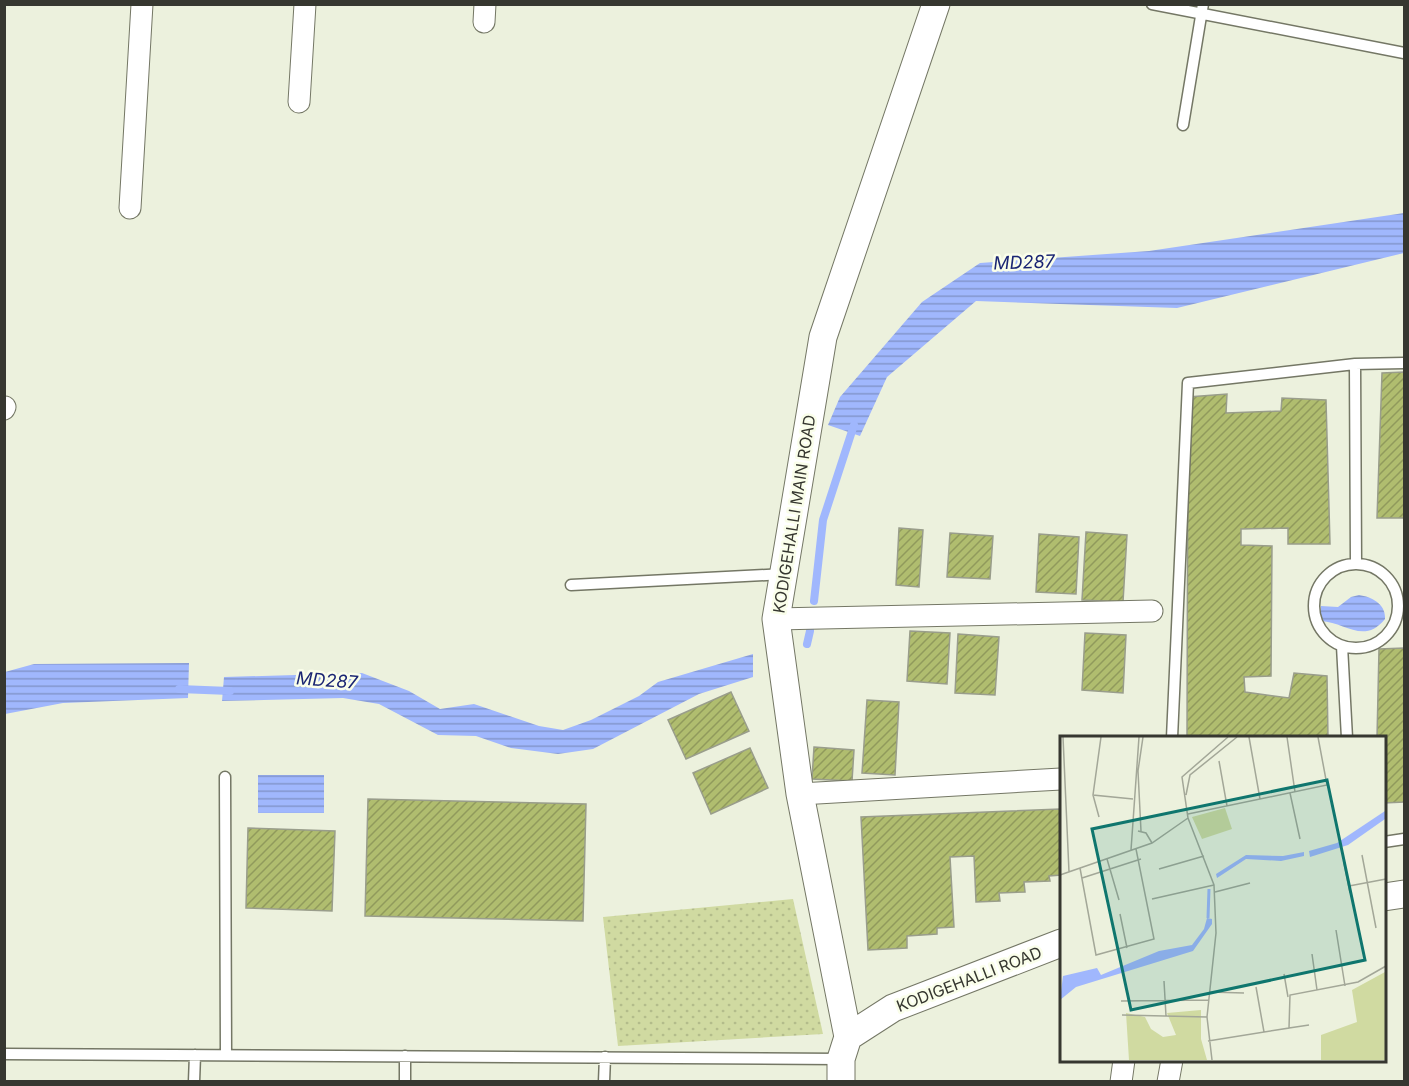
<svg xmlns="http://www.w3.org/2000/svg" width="1409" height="1086" viewBox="0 0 1409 1086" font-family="Inter,sans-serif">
	<defs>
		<pattern id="grass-dots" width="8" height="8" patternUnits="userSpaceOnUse" patternTransform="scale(1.5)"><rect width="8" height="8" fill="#d0daa1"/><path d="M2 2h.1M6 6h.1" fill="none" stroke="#b3bc8b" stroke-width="1.8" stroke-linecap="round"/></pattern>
		<pattern id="water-rules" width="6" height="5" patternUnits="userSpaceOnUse" patternTransform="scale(1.5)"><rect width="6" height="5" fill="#a0b7fd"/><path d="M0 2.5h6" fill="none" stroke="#8396cd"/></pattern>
		<pattern id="building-hatch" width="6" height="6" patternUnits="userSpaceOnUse" patternTransform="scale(1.5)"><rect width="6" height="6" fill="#b0bd6f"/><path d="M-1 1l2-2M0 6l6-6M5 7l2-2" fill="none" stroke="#909a5c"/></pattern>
	</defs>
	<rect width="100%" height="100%" fill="#ecf1dd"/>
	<path fill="url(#grass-dots)" d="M793,899L823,1034L618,1046L603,917Z"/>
	<path fill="url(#water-rules)" d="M1404,213V253L1177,308L976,301L887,377L860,436L828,425L840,397L922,302L980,263L1149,251Z
		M1359,595C1372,597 1386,604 1385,619C1364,645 1345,622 1321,621V606L1338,607L1351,597Z
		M753,654V677L699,694L593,749L558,754L511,748L476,736L438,735L379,704L343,698L222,701L224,677L362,673L409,691L440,709L474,704L539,726L563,730L591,720L639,696L658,682Z
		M189,663L188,698L63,703L5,714V672L34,664Z
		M258,775H324V813H258Z"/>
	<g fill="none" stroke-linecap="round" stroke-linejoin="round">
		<path stroke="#a0b7fd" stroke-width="8" d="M814,601L823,520L854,425
			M807,644L810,631
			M179,689L230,691"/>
	</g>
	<path fill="url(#building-hatch)" stroke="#999d8b" stroke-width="1.5" d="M1404,372V518H1377L1382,373Z
		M1227,394L1226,413L1281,411L1282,398L1326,400L1330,544H1288V528L1241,529V545L1272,546L1271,676L1244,677L1245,692L1289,698L1294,673L1327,676L1328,738H1187L1188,397Z
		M899,528L923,530L919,587L896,585Z
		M1086,532L1127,535L1123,602L1082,600Z
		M950,533L993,536L990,579L947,577Z
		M1039,534L1079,537L1076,594L1036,592Z
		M910,631L950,633L947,684L907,681Z
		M1085,633L1126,635L1123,693L1082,690Z
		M958,634L999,637L995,695L955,693Z
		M1404,648V802L1384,803V738H1377L1379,649Z
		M731,692L749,731L686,759L668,720Z
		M867,700L899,702L895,775L862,773Z
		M814,747L854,750L852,781L812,779Z
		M750,748L768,788L711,814L693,773Z
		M368,799L586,804L583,921L365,916Z
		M1060,809L1061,875L1049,876L1050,881L1024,882L1025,892L999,893L1000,901L976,902L974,856L950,857L954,927L937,928V934L907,936V948L868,950L861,817Z
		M248,828L335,831L332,911L246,908Z"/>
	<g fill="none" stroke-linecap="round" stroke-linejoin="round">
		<defs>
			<path id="service" d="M1152,4L1404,53
				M1183,125L1203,4
				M1355,364L1356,564
				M1314 606a42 42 0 1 1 84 0a42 42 0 1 1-84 0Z
				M571,585L784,574
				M1342,646L1347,738
				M1172,738L1188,383L1355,364L1404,363
				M225,777L226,1055
				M1384,842L1404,839
				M4,1054L841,1059
				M194,1082L195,1055
				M405,1082V1056
				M604,1082L605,1057"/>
			<path id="minor" d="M484,22L485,4
				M299,102L305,4
				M130,208L142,4
				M4,409L5,407
				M776,619L1152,611
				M800,794L1061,779
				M1121,1082L1124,1060
				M1168,1082L1172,1060"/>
			<path id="tertiary" d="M1384,897L1404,894
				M848,1037L893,1008L1061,943
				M841,1082V1059L848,1037L800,794L776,619L823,337L936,4"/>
		</defs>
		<use href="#service" stroke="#747765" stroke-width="13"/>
		<use href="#minor" stroke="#747765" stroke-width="23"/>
		<use href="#tertiary" stroke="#747765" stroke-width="29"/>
		<use href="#service" stroke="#fff" stroke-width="10"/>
		<use href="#minor" stroke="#fff" stroke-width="21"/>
		<use href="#tertiary" stroke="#fff" stroke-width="27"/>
	</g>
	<g text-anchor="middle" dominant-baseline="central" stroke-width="5" stroke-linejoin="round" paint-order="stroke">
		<g font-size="16" fill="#363730" stroke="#fafeea">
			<text transform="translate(794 514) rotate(-81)">KODIGEHALLI MAIN ROAD</text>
			<text transform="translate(969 979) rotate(-21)">KODIGEHALLI ROAD</text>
		</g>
		<g font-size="18" font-style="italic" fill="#1a2573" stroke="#fafeea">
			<text transform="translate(1024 262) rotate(-2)">MD287</text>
			<text transform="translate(327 680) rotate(4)">MD287</text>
		</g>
	</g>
	<g transform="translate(1060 736)">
		<rect width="326" height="326" fill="#ecf1dd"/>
		<path d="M165,72L172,93L142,103L132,81ZM325,236V324H261V299L297,286L292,254Z" fill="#d0daa1"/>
		<path d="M141,274V303L147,324H69L66,277L85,281L91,293L103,301L116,299L107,277Z" fill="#d0daa1"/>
		<path d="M325,75V83L288,109L250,121L249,115L277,107ZM244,116V120L221,125L186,123L157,142L156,138L186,119L223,120ZM147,182L152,183V188L133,215L16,251L0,264L3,240L37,232L41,239L99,215L132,209L144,193Z" fill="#a0b7fd"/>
		<path fill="none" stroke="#a0b7fd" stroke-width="3" d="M148,182L149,153"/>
		<path fill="none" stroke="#a3a798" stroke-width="1.5" d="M3,1L9,136M41,1L33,59L73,63M189,1L200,63M227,1L235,56M159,25L167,70M230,57L240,103M33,59L39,81M126,59L130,39L177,1M128,78L267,49L258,1M78,95L86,97L92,107M81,95L78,35L83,1M71,114L79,1M302,119L316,192M47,123L59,164M284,127L290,157M20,132L36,219L94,203L76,113M99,133L144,120M0,139L92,107L128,82M22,142L81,123M289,150L326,143M155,156L190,147M92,163L154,149M60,178L67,212M276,194L285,250M252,218L257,254M224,238L228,261M104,245L106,280M196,251L204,296M149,256L184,257M61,265L149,264M62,279L147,281M229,292L249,289M148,305L229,292L230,259L298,246L326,230M152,324L147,281L156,197L154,149L128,82L122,41L168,1"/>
		<path fill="#0f766e" fill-opacity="0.15" stroke="#0f766e" stroke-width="3" d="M267,44L305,224L71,274L32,93Z"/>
		<rect width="326" height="326" fill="none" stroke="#363730" stroke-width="3"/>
	</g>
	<rect width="1409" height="1086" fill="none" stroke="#363730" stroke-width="12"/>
</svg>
